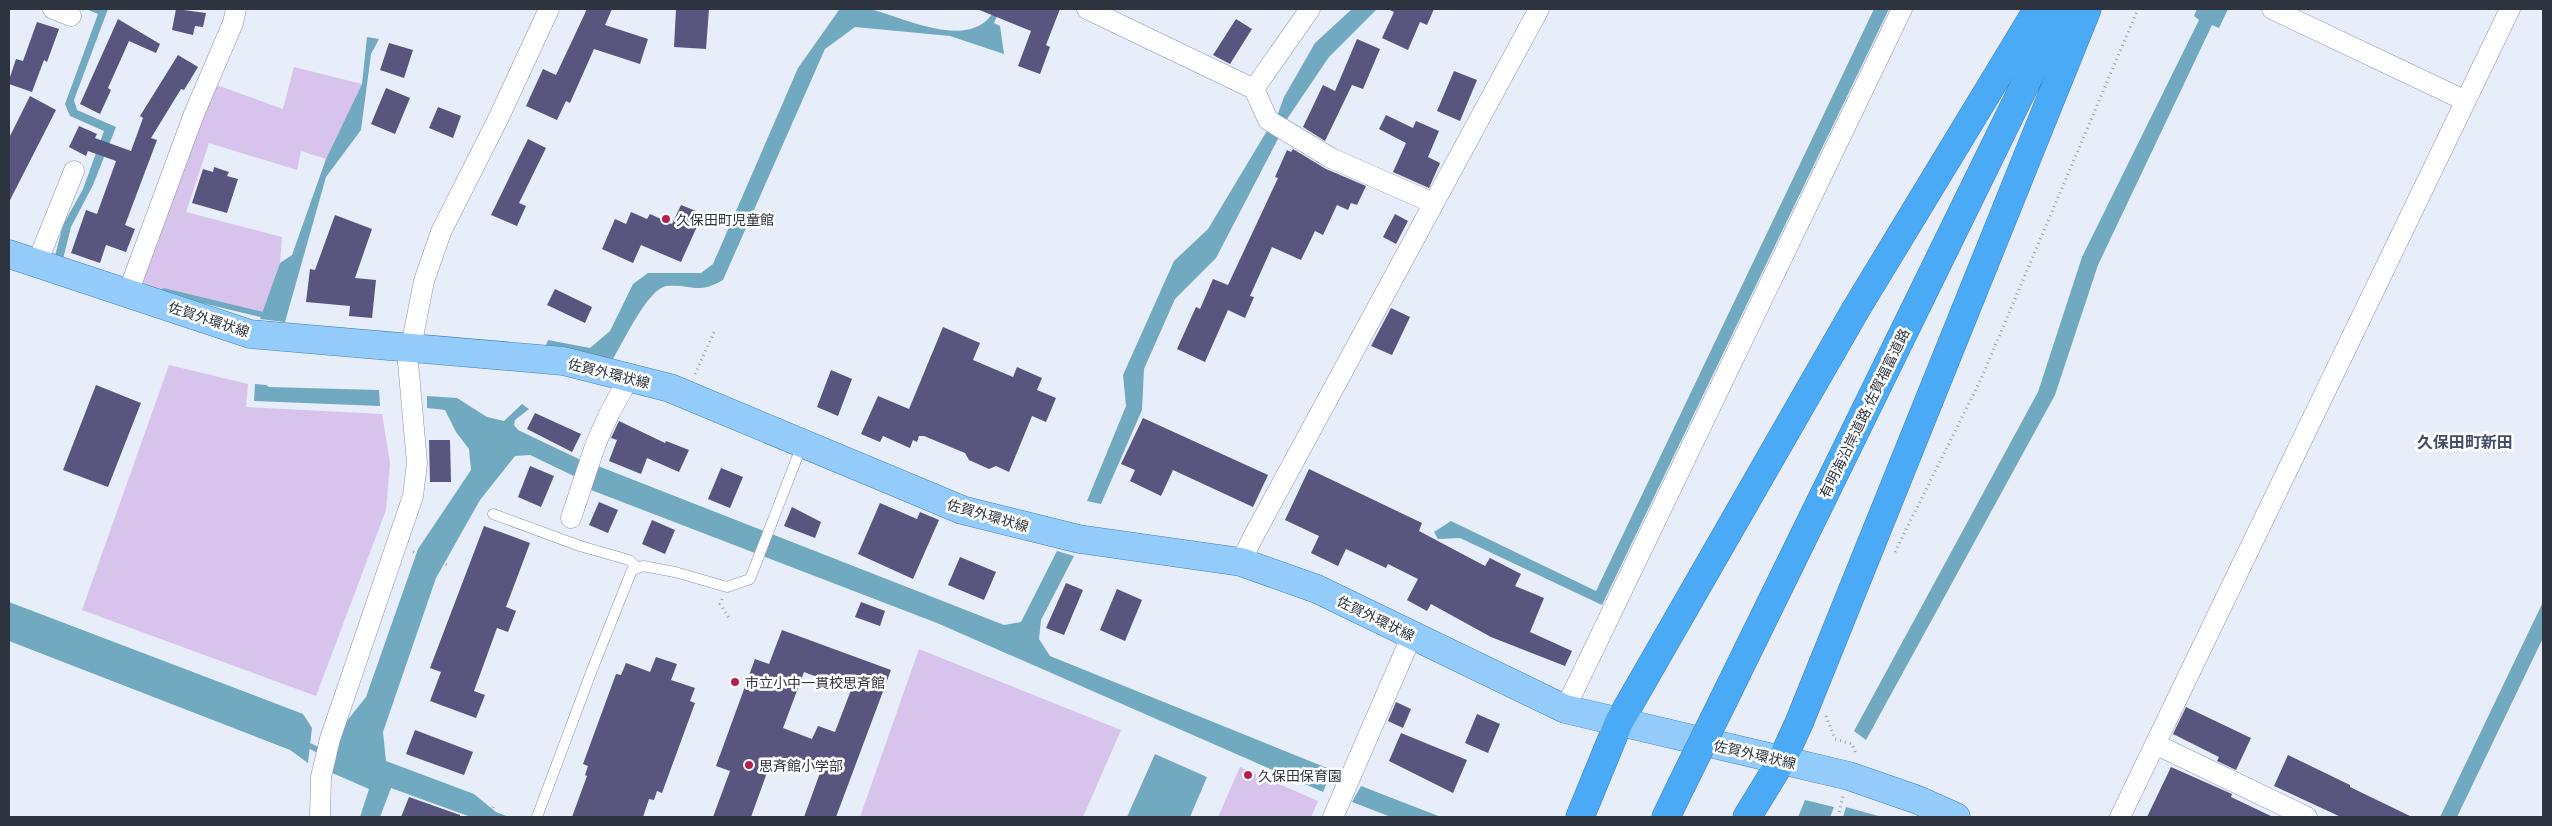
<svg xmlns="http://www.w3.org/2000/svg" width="2552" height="826" viewBox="0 0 2552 826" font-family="Manrope,'Noto Sans JP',sans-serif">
	<rect width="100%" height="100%" fill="#e7edf9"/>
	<path fill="#d7c3ec" d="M294,67L362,84L326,159L301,151L297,170L209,143L186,212L282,237L280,263L262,314L140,286L214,84L283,109Z
		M169,365L248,384L246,407L382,414L390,463L386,510L316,696L82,610Z
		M919,649L1121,730L1083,817H860Z
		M1240,767L1318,801L1311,817H1218Z"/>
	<path fill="#71aac0" d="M86,9H108L74,100L77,110L116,127L93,185L71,227L63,259L55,256L63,225L83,189L104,131L70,116L65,104L98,14Z
		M850,9C856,9 864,8 870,9C905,18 973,53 995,9H1000L994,23L1000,26L1004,54L950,36L855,27L825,49L723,280C697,295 693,284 667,286C648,288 623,343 613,359L546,345L548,340L590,348L610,331L633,284L648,273H701L713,264L798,68L839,10Z
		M1352,9H1377L1329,57L1285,122L1276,119L1284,97L1315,43Z
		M1874,9H1889L1602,605L1460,538L1438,539L1434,532L1451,521L1596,591Z
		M2197,9H2228L2219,28L2212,25L2098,265L2055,395L1866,740L1854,731L2038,392L2082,257L2199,20L2194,16Z
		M367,37L379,39L371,54L361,130L326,177L285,322L260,319L280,263L292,255L326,159L362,84Z
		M1268,129L1279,137L1216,258L1175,299L1144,369L1142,410L1101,504L1087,501L1126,406L1123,375L1174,261L1208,229Z
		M255,384L266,385L269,387L379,390L380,406L254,401Z
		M427,396L457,398L487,417L504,421L522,404L529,409L515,420L514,425L518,430L583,461L576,477L530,455L515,456L480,500L436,578L383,732L386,761L474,794L496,812L509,817H471L391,788L380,817H360L369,789L330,772L346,722L366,697L418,549L471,470L469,449L456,432L445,410L427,408Z
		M598,466L1004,625L1021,622L1057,551L1074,556L1041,620L1039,639L1050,656L1332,770L1323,792L937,623L591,490Z
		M9,602L303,714L312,728L308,763L290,750L9,641Z
		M2543,602V638L2457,817H2440Z
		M1155,754L1207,777L1190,817H1127Z
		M1361,786L1441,817H1391L1352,802Z
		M1805,800L1834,807L1830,817H1798Z
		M1846,807L1882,817H1843Z"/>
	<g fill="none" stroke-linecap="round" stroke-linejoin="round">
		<path stroke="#71aac0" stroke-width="5.5" d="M164,291L268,316
			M310,746L324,753"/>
	</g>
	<path fill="#58557f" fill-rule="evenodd" d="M176,9L206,13L203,27L195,26L193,35L172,30Z
		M587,9H612L605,25L648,39L640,64L594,49L570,103L566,101L557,120L526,106L543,69L556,75Z
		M676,9H709L706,49L674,47Z
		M977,9H1060L1046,45L1050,47L1040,74L1018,66L1031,31Z
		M1388,9H1434L1427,25L1420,22L1408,50L1382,38L1394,12Z
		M118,19L160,44L156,53L129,41L108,88L111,90L100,114L80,104Z
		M1236,19L1252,29L1230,64L1213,55Z
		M37,22L59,29L47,62L44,60L32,92L9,84V80L16,59L23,61Z
		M1357,39L1380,49L1363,89L1352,85L1325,141L1303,127L1323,85L1335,91Z
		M389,43L413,50L404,78L380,70Z
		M178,55L198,67L184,90L181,89L151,138L157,140L125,225L135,229L126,252L106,245L100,263L71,253L86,210L97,214L116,161L88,151L86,156L69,147L79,126L97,134L95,138L131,151L143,118L140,116Z
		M1454,71L1477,80L1460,121L1437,111Z
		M386,88L410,98L395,134L371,124Z
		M30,96L56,110L9,202V138Z
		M438,107L461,116L453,138L429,128Z
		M1386,115L1413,128L1416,121L1439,131L1428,157L1440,163L1429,188L1393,172L1406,143L1379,129Z
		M528,139L546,148L519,203L526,206L517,226L491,215Z
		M1293,149L1326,169L1366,186L1357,205L1351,203L1348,210L1337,205L1323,235L1315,231L1301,260L1272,247L1250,296L1254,297L1245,318L1228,310L1205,362L1177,349L1196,307L1200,309L1213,279L1228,285L1278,178L1275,177L1287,150L1291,152Z
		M214,167L229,172L227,176L238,179L227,213L192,203L203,169L213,172Z
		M681,205L696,211L692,219L699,222L681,262L641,245L633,263L602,249L615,219L626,224L631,212L647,219L650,214L672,224Z
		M1395,214L1408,221L1396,244L1383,237Z
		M335,215L372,229L355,278L376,280L372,318L349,316L350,306L306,302L310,269L315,270Z
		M555,289L592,307L585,323L547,305Z
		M1391,308L1410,317L1392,355L1371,346Z
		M943,327L980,343L973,360L1013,377L1017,367L1042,378L1037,390L1056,398L1046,422L1032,416L1009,472L996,466L989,469L969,460L965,453L924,436H919L917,442L913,440L910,448L883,436L880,442L861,434L878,396L909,409Z
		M831,370L852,379L838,416L817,407Z
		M96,385L141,403L108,487L63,470Z
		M535,413L581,434L572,452L527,429Z
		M1143,418L1268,475L1253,507L1173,470L1161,496L1130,481L1135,470L1121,464Z
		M619,421L665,443L666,441L689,450L679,472L647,458L641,474L609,461L617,440L611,438Z
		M429,440H450L451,482H430Z
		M530,466L554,476L541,507L518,497Z
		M721,468L743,477L730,508L708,499Z
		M1309,469L1422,523L1419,531L1485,566L1490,558L1521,574L1515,586L1544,598L1530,632L1572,651L1565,666L1491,637L1431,604L1427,611L1407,600L1418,579L1388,564L1386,568L1346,549L1338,566L1311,553L1319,536L1285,520Z
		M599,502L618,510L608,533L589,525Z
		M880,503L917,519L920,512L939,520L913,579L858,554Z
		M792,507L821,522L815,538L784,526Z
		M652,520L675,530L665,554L642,544Z
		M484,526L530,543L506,607L516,611L508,632L497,628L474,691L485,695L476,718L430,701L441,672L430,668Z
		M960,557L996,572L984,600L948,585Z
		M1066,583L1083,590L1064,635L1046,628Z
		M1117,589L1142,600L1125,641L1100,630Z
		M861,602L885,611L880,626L855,617Z
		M782,630L891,670L836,817H804L820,773L773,756L751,817H713L730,771L716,766L755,659L769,664ZM804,672L851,690L835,732L818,726L812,739L783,728Z
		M656,657L677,664L671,680L695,688L690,701L695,703L662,793L657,791L654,800L649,799L643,817H572L587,776L585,775L588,766L583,764L616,674L621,675L626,663L650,672Z
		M1396,702L1411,709L1403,728L1388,721Z
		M2186,707L2251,738L2236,770L2217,761L2219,757L2173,734Z
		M1477,714L1500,724L1488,753L1465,743Z
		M415,730L473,752L464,775L406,754Z
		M1401,733L1467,760L1453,793L1389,761Z
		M2288,755L2350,785V787L2412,817H2341L2274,786Z
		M2171,767L2232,794L2231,797L2273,817H2147Z
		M409,797L460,815V817H401Z"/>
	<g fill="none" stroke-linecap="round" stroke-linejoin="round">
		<defs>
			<path id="service" d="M493,514L580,546L629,560L638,568
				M537,817L592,670L632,570L643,566L675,572L727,587L750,579L802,445"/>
			<path id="minor" d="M53,9L71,16
				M1087,9L1254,89L1268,120L1331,158L1433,203
				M2272,9L2466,101
				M1254,89L1310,9
				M37,263L74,171
				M128,293L194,114L233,23L236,9
				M571,518L596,443L610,412L629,378
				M1241,562L1253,537L1539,9
				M1565,709L1902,9
				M2155,744L2307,817
				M320,817L321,777L330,739L413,496L417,463L408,362L424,281L441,232L499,117L549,9
				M1333,817L1412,635
				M2120,817L2510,9"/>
			<path id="primary" d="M9,254L250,334L563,361L670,388L962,510L1079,539L1241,562L1317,589L1565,709L1849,776L1918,800L1956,817"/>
			<path id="motorway" d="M1724,699L2062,9
				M1580,817L1619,722L1856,309L2038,9
				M1666,817L1681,786
				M1747,817L1782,760L1799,723L2087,9"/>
		</defs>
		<use href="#service" stroke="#8592b0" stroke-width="11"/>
		<use href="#minor" stroke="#8592b0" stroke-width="21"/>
		<use href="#primary" stroke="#4080b6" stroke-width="29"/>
		<use href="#motorway" stroke="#4080b6" stroke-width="29"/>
		<path stroke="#9aa0ac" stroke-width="3" stroke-dasharray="1 4" stroke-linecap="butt" d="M695,374L715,330
			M413,552L450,566
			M1895,552L1981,379L2138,9
			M722,599L720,604L729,618
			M1826,716L1835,739L1852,744L1856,754
			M489,817L494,805
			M1838,817L1843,796"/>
		<use href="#service" stroke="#fff" stroke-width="10"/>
		<use href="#minor" stroke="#fff" stroke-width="20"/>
		<use href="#primary" stroke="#93ccfa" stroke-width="28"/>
		<use href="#motorway" stroke="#4baaf6" stroke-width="28"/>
		<defs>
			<path id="motorway-bridge" d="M1681,786L1724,699"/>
		</defs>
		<use href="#motorway-bridge" stroke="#4080b6" stroke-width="29" stroke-linecap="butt"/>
		<use href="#motorway-bridge" stroke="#4baaf6" stroke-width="28"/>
	</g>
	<g fill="#b1204e" stroke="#fff" stroke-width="2">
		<circle cx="666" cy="219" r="5"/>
		<circle cx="735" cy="682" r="5"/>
		<circle cx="749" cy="765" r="5"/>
		<circle cx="1248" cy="775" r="5"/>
	</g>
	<g text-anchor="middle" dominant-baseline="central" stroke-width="5" stroke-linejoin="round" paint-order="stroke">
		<g font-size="14" fill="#2d333f" stroke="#fff" text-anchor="start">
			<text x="676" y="219">久保田町児童館</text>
			<text x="745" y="682">市立小中一貫校思斉館</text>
			<text x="759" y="765">思斉館小学部</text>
			<text x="1258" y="775">久保田保育園</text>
		</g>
		<g font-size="14" fill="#2d333f" stroke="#fff">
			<text transform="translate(209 319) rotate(18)">佐賀外環状線</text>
			<text transform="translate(609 373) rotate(14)">佐賀外環状線</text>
			<text transform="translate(1864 413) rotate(-64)">有明海沿岸道路;佐賀福富道路</text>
			<text transform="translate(988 515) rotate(16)">佐賀外環状線</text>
			<text transform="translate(1376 618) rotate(26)">佐賀外環状線</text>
			<text transform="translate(1755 754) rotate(13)">佐賀外環状線</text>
		</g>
		<g font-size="16" font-weight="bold" fill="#434e69" stroke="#fff">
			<text x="2465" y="442">久保田町新田</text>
		</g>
	</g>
	<rect width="2552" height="826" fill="none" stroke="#2d333f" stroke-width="20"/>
</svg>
